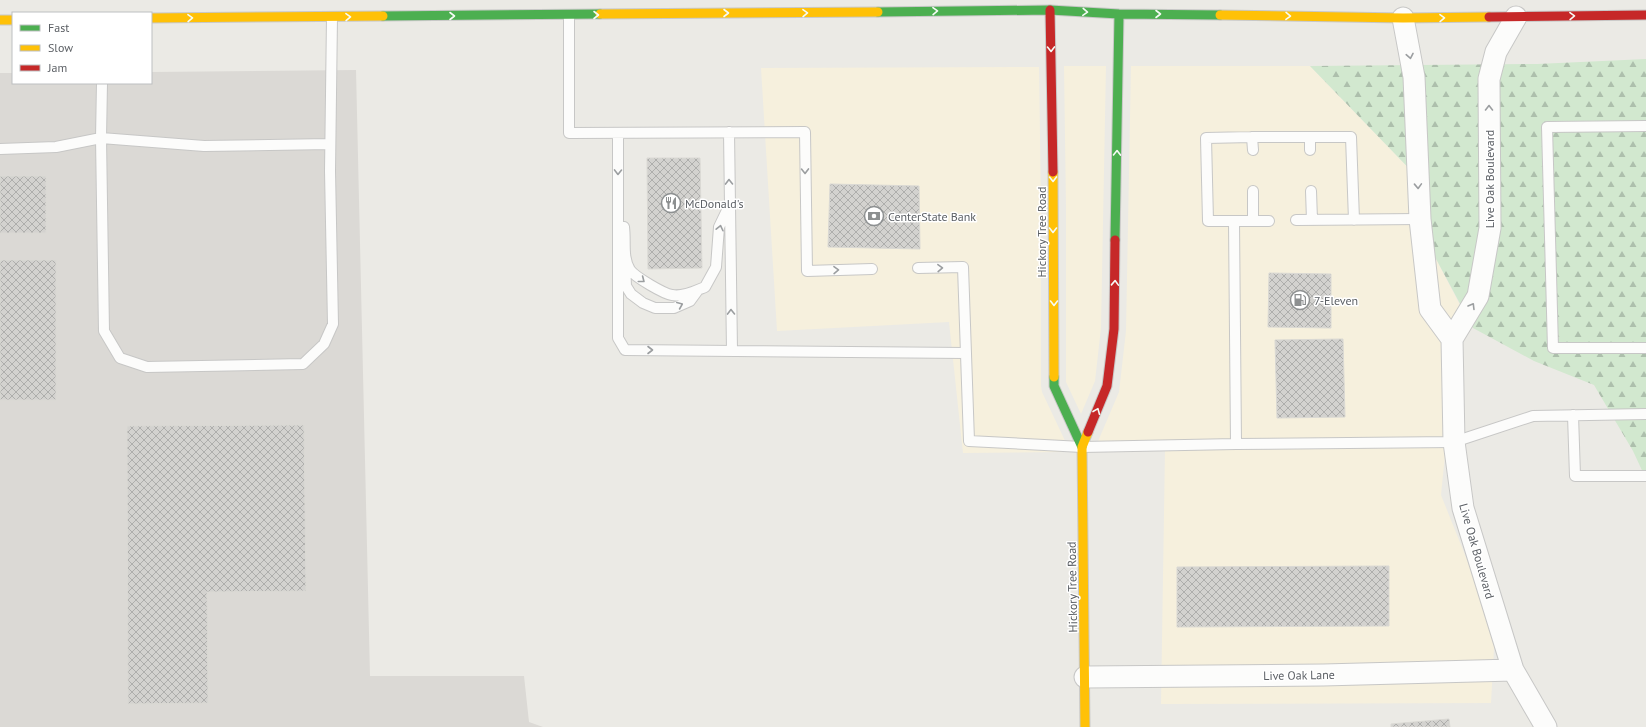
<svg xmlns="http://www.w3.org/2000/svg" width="1646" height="727" viewBox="0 0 1646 727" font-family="'PT Sans',sans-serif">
	<defs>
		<pattern id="forest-firs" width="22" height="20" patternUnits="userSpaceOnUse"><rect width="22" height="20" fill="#d2e8cf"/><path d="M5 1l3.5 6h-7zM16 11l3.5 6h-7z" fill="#adbfac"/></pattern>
		<pattern id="building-cross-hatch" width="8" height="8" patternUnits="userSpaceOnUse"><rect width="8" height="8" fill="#d3d2cf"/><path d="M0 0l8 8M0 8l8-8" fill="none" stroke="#aeaeac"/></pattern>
	</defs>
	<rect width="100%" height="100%" fill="#ebeae5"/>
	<path fill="#f6f0dd" d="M1064,66H1106L1101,328L1095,381L1081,414L1066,382V207Z
		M1131,66H1310L1427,187L1435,257L1460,305L1441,495L1495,630L1491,703L1161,704L1165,450L1096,446L1119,392L1126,331Z
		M1039,67L1041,207V386L1042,392L1068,447L1066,452L963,453L949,322L777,331L761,68Z"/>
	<path fill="#dbd9d5" d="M356,70L370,676H524L529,722L543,727H0V73H13V83H151V72Z"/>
	<path fill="url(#forest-firs)" d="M1646,59V479L1633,451L1594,385L1534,361L1473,328L1435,257L1427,187L1310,66L1537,64Z"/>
	<path fill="url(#building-cross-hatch)" stroke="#dad9d4" d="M647,158H700L702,268L648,269Z
		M0,176H46V233H0Z
		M830,184L919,186L920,249L828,247Z
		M0,260H56V400H0Z
		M1269,273L1331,274V328L1268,327Z
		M1343,339L1345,417L1277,418L1275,340Z
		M304,425L306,591L207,592L208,703L128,704L127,426Z
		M1389,566V626L1177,627V567Z
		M1449,719L1450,727H1391V724Z"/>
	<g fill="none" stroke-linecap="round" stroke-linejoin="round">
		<defs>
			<path id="lane" d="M569,15V133L805,132L807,271L872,269
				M1646,126L1547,127L1553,348H1646
				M729,132L732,351
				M618,133V338L625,350L966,353
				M1310,137V150
				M330,144L204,146L101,138L104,331L120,358L147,367L303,364L324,344L333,324L330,171L332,17
				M0,149L56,147L101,138L102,83
				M1253,150L1252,137H1351L1354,220
				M1253,191V221
				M1311,191L1312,220
				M1296,220L1420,219
				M1234,221H1208L1206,138L1252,137
				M624,227C626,242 622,257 630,270C635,277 664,294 672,295C683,297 695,291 705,287L716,267L719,227L730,204
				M625,262L626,286L631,294L643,303L655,308H674L690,301L698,290
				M918,268L963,267L969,441L1082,447L1236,444L1234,221H1269
				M1573,415L1575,476H1646
				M1236,444L1454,442L1533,416L1646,414"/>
			<path id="street" d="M1516,17L1496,52L1489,79L1490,228L1478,296L1452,339L1454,442L1463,508L1513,670L1546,727
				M1403,18L1414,77L1420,219L1430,309L1452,339
				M1085,677L1323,675L1513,670"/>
			<path id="fast" d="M878,12L1050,10L1119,14L1220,15
				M383,16L600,14
				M1115,240L1119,14
				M1054,377V386L1082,447"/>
			<path id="slow" d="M600,14L878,12
				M1220,15L1403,18L1489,17
				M151,18L383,16
				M0,20H13
				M1053,172L1054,377
				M1085,727L1082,447L1088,432"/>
			<path id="jam" d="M1050,10L1053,172
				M1489,17L1646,15
				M1088,432L1107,386L1114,329L1115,240"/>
		</defs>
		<use href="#lane" stroke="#c7c7c6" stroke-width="12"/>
		<use href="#street" stroke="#c7c7c6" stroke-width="23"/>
		<use href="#fast" stroke="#c8c8c7" stroke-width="11"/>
		<use href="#slow" stroke="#c8c8c7" stroke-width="11"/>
		<use href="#jam" stroke="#c8c8c7" stroke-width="11"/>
		<use href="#lane" stroke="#fcfcfb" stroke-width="10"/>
		<use href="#street" stroke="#fcfcfb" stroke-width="21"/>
		<use href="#fast" stroke="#4caf50" stroke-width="9"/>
		<use href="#slow" stroke="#ffc107" stroke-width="9"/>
		<use href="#jam" stroke="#c62828" stroke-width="9"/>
	</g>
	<defs><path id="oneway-chevron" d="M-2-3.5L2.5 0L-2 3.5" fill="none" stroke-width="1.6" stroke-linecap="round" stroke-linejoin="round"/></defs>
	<g stroke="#f6fbf6">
		<use href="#oneway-chevron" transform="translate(935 11) rotate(-1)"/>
		<use href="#oneway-chevron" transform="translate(1085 12) rotate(3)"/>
		<use href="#oneway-chevron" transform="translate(726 13)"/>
		<use href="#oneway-chevron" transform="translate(805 13) rotate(-1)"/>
		<use href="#oneway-chevron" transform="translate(1158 14)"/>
		<use href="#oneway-chevron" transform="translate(596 15)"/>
		<use href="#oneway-chevron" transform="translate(452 16)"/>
		<use href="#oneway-chevron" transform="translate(1288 16) rotate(1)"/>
		<use href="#oneway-chevron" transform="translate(1572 16) rotate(-1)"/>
		<use href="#oneway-chevron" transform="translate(348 17) rotate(-1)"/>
		<use href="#oneway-chevron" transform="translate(190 18) rotate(-1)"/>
		<use href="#oneway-chevron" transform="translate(1442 18) rotate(-1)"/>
		<use href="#oneway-chevron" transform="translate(1051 49) rotate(89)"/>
		<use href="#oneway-chevron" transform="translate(1117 153) rotate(-89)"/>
		<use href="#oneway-chevron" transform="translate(1053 179) rotate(89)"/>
		<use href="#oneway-chevron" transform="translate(1053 230) rotate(90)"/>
		<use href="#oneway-chevron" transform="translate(1115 283) rotate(-88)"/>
		<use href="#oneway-chevron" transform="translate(1054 303) rotate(90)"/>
		<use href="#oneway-chevron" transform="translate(1097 411) rotate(-68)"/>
	</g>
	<g stroke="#9b9ea0">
		<use href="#oneway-chevron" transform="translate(1410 56) rotate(79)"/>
		<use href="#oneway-chevron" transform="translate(1489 108) rotate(-90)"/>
		<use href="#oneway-chevron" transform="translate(805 171) rotate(89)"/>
		<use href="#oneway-chevron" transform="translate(618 172) rotate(91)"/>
		<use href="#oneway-chevron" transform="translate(729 182) rotate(-91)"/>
		<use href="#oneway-chevron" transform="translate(1418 186) rotate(88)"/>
		<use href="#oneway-chevron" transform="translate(720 228) rotate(-77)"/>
		<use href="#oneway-chevron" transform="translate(940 268) rotate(-2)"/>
		<use href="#oneway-chevron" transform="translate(836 270) rotate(-1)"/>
		<use href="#oneway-chevron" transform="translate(642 280) rotate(38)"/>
		<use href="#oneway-chevron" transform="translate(680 305) rotate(-23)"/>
		<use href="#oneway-chevron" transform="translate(1472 306) rotate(-59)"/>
		<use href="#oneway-chevron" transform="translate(731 312) rotate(-91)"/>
		<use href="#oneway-chevron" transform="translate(650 350)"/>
	</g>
	<defs>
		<symbol id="restaurant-ring" viewBox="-11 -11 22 22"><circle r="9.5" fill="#fff" stroke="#8d9091" stroke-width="1.5"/><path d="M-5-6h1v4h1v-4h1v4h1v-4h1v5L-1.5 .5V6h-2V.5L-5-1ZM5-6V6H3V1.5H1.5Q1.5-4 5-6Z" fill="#8d9091"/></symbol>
		<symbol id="bank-ring" viewBox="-11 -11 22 22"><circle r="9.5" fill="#fff" stroke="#8d9091" stroke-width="1.5"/><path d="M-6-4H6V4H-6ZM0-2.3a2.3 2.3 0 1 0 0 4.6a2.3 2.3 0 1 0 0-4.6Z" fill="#8d9091"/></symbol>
		<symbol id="fuel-ring" viewBox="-11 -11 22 22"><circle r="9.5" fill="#fff" stroke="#8d9091" stroke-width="1.5"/><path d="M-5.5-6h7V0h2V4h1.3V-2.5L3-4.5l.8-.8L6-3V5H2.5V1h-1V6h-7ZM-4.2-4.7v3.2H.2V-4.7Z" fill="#8d9091"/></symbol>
	</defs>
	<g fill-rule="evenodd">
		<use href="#restaurant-ring" x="660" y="192" width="22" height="22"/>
		<use href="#bank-ring" x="863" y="205" width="22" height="22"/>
		<use href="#fuel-ring" x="1289" y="289" width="22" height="22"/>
	</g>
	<g text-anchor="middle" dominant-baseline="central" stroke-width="3" stroke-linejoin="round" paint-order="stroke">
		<g font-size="12" fill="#5b5f64" stroke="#fff">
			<text transform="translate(1489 179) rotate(-90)">Live Oak Boulevard</text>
			<text transform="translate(1041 232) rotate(-90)">Hickory Tree Road</text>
			<text transform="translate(1477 551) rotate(74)">Live Oak Boulevard</text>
			<text transform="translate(1072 587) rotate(-91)">Hickory Tree Road</text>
			<text transform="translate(1299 675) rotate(-1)">Live Oak Lane</text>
		</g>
		<g font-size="12" fill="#5b5f64" stroke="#fff" text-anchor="start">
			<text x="685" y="203">McDonald's</text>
			<text x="888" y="216">CenterState Bank</text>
			<text x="1314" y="300">7-Eleven</text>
		</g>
	</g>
	<rect x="12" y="12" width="140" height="72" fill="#ffffff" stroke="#bdbfc1"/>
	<rect x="20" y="25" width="20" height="6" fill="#4caf50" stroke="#bdbfc1"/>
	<text x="48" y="32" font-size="12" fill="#5b5f64">Fast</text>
	<rect x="20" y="45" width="20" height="6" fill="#ffc107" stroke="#bdbfc1"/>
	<text x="48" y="52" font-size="12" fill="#5b5f64">Slow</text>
	<rect x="20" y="65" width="20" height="6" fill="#c62828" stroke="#bdbfc1"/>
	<text x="48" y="72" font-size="12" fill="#5b5f64">Jam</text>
</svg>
